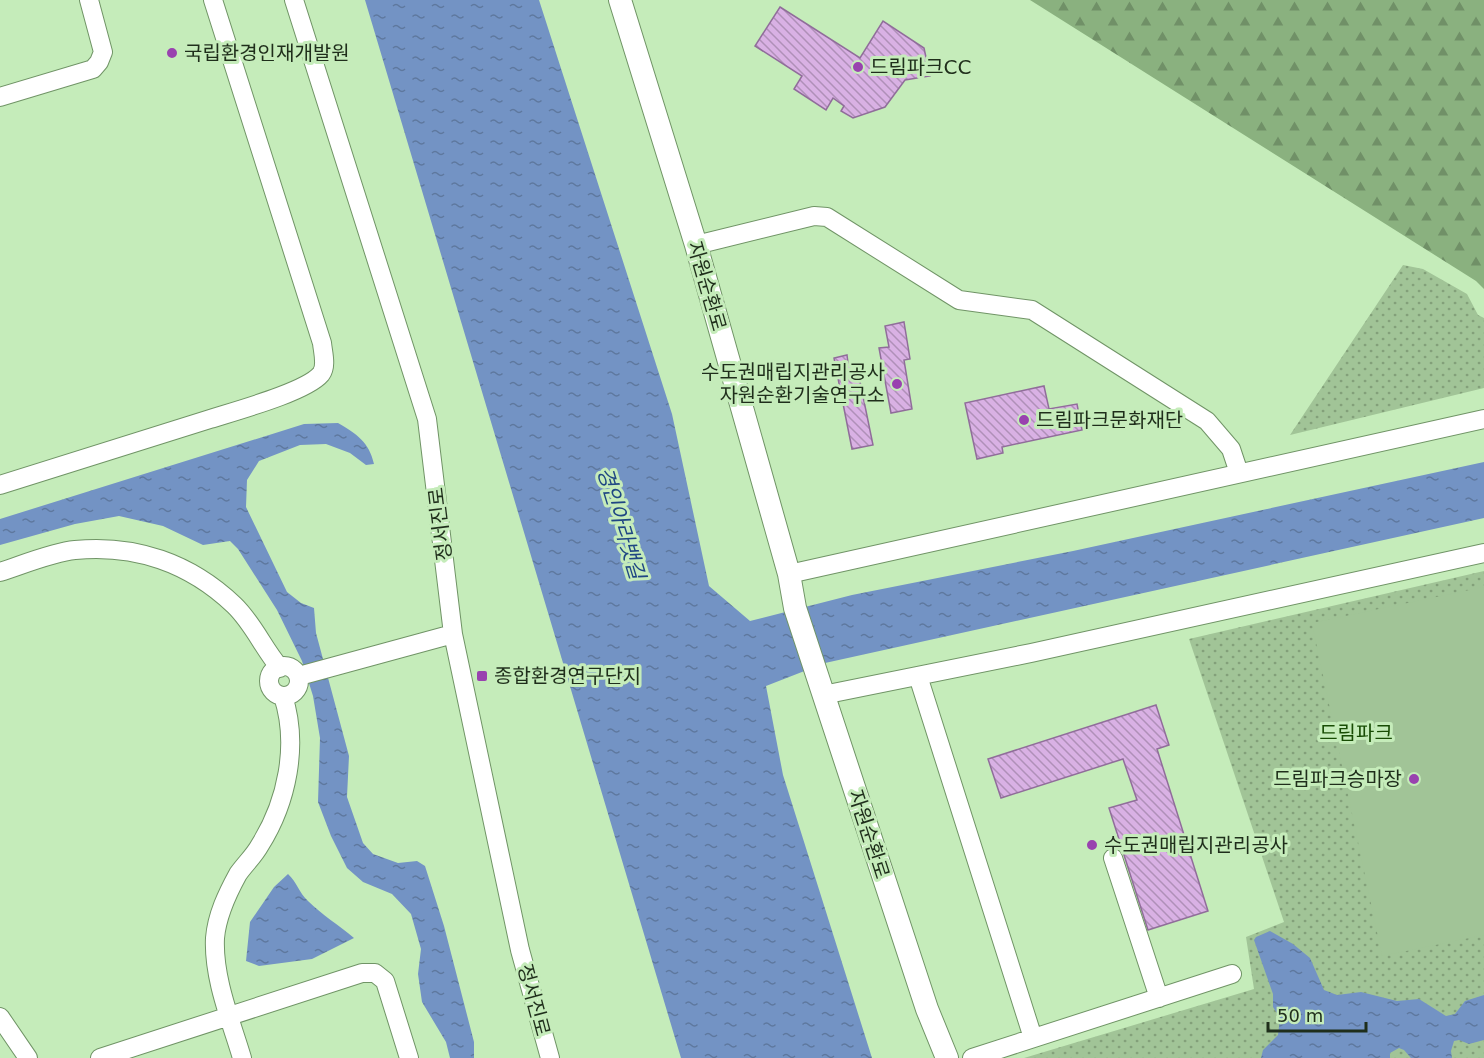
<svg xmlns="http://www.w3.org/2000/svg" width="1484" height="1058" viewBox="0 0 1484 1058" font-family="'DejaVu Sans','Noto Sans KR',sans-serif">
	<defs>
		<pattern id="grass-dots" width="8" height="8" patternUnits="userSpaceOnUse" patternTransform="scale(1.5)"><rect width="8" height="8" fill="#a1c497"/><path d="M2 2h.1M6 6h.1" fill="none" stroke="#83a07a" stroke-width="1.8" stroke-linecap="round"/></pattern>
		<pattern id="forest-firs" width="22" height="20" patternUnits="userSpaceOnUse" patternTransform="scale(1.5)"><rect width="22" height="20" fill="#8ab17f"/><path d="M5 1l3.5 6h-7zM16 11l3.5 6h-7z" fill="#709067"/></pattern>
		<pattern id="water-ripples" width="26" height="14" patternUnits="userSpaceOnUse" patternTransform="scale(1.5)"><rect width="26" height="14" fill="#7393c4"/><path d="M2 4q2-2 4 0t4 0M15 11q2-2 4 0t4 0" fill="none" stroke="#5e789e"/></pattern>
		<pattern id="building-back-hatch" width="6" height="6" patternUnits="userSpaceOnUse" patternTransform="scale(1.5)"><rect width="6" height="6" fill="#d9b1e4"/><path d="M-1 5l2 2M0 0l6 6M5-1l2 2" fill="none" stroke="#af90b8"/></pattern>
	</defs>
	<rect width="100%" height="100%" fill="#c5ecba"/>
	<path fill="url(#grass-dots)" d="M1403,265L1423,269L1467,294L1478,315L1484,318V388L1290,435Z
		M1484,571V1058H1024L1254,989L1246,937L1284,922L1189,639Z"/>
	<path fill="url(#forest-firs)" d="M1030,0H1484V289L1476,281Z"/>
	<path fill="#a1c497" d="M1484,587V935L1382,956L1312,623Z"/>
	<path fill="url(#water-ripples)" d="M365,0H539L672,414L709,586L750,621L852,595L1073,551L1484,462V518L825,663L766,686L783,775L872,1058H681Z
		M338,423C357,434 369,442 374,464L366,465L350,453L326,444L300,445L259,461L247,480L246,507L287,592L301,603L314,608L316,633L349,756L347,797L363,843L373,854L398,863L417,861L425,866L444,926L474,1042V1058H450L446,1042L422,1002L418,974L421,949L411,914L392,894L363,882L347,868L331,836L318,802L320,738L313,696L302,661L277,610L238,549L230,541L203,545L163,526L119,516L75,524L0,545V519L304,424Z
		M288,874C297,882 299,893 308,901C322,915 339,925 354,938L312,959L259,966L246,961L250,922L274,887Z
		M1270,931L1293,944L1310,958L1324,990L1337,995L1361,992L1397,1001L1419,999L1446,1016L1455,1014L1465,1001L1484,995V1040L1469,1044L1459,1040L1454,1041L1451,1051L1452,1058H1411L1404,1050L1399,1048L1390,1053V1058H1261L1263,1050L1278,1035L1280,1018L1273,1007V994L1254,940L1256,937Z"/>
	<path fill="url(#building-back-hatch)" stroke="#906d9a" stroke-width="1.5" d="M780,7L860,58L883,21L924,48L930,76L905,80L885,107L853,118L841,111L844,106L833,98L826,110L794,89L802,76L755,46Z
		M904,322L910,359L904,360L912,409L891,413L879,348L889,347L885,326Z
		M847,355L848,363L856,362L873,445L852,449L834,358Z
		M1044,386L1049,409L1077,404L1082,430L1002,447L1003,453L977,459L965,403Z
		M1156,705L1169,745L1157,749L1208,911L1148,930L1109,808L1137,800L1123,759L1001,798L988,759Z"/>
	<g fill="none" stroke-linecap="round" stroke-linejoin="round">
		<defs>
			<path id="minor" d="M294,0L427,419L453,634L520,950L550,1058
				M0,97L93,69L99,62L103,52L89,0
				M696,245L814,216L827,217L959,300L1032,310L1207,421L1231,449L1239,473
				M0,485C70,463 140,441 210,419C235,411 306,392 321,374C327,366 323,353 322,343L213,0
				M0,572C22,565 53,552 75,550C135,544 190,563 234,605C253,623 263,648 280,668
				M789,574L1484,419
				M269 681a15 15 0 1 1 30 0a15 15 0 1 1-30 0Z
				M299,676L453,634
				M918,676L1033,1038
				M823,695L1031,653L1484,553
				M1113,858L1159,998
				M0,1017L28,1058
				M100,1058L362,973H375L385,981L409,1058
				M242,1058C231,1021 213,978 215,938C217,915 227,894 238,874C245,864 254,856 260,845C287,802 299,745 283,696
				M972,1058L1232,974"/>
			<path id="major" d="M620,0L696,245L789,574L795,608L927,1009L947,1058"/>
		</defs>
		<use href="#minor" stroke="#709466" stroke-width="20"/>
		<use href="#major" stroke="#709466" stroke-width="24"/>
		<use href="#minor" stroke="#fff" stroke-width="18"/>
		<use href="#major" stroke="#fff" stroke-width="22"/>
	</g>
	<g fill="#9942af" stroke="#c5ecba" stroke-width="2">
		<circle cx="172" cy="53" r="6"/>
		<circle cx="858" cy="67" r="6"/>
		<circle cx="897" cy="384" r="6"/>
		<circle cx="1024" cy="420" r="6"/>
		<rect x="476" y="670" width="12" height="12" rx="3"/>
		<circle cx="1414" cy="779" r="6"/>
		<circle cx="1092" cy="845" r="6"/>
	</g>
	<g text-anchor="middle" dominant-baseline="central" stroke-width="6" stroke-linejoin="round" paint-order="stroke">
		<g font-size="20" fill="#1f2e1b" stroke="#c5ecba" text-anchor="start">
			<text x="184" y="53">국립환경인재개발원</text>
			<text x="870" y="67">드림파크CC</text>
			<text x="885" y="372" text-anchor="end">수도권매립지관리공사<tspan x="885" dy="23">자원순환기술연구소</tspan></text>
			<text x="1036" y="420">드림파크문화재단</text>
			<text x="494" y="676">종합환경연구단지</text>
			<text x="1402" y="779" text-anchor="end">드림파크승마장</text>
			<text x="1104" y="845">수도권매립지관리공사</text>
		</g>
		<g font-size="20" fill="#1f2e1b" stroke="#c5ecba">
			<text transform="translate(707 286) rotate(74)">자원순환로</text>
			<text transform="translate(440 524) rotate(-97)">정서진로</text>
			<text transform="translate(869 834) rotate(72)">자원순환로</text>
			<text transform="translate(534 1000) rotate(75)">정서진로</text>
		</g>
		<g font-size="20" fill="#184c04" stroke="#c5ecba">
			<text x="1356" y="733">드림파크</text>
		</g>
		<g font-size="21" font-style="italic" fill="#1f4683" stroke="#c5ecba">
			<text transform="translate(621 523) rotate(73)">경인아라뱃길</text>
		</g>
	</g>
	<path d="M1268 1022v9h98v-9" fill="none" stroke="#1f2e1b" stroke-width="3"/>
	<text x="1277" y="1022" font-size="18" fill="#1f2e1b" stroke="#c5ecba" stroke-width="4.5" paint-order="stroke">50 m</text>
</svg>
